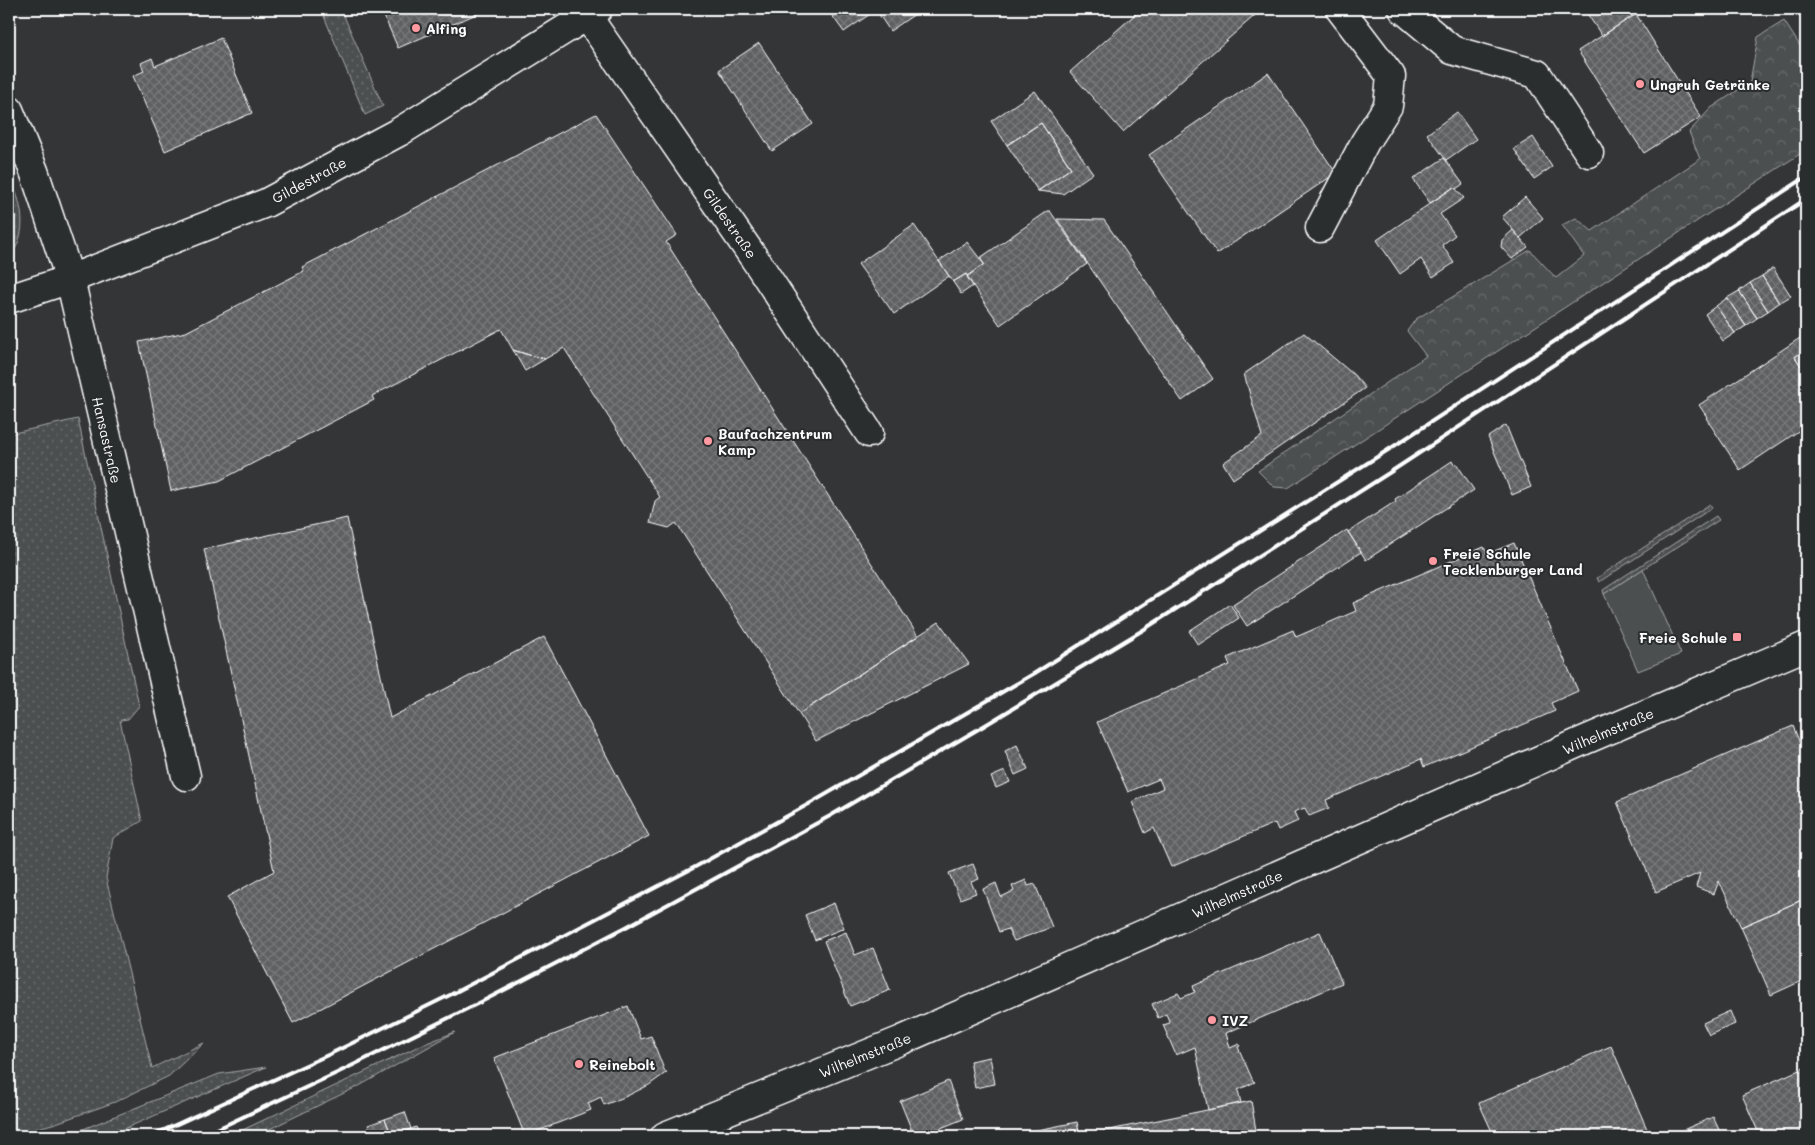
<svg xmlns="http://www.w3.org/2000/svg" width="1815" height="1145" viewBox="0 0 1815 1145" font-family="Mali,sans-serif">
	<defs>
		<pattern id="grass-dots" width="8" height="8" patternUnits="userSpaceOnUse" patternTransform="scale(1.25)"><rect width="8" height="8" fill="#4c4f50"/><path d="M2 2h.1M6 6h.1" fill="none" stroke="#67696a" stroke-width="1.8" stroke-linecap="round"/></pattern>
		<pattern id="forest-crowns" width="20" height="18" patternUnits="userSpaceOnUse" patternTransform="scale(1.25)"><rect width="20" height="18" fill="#4c4f50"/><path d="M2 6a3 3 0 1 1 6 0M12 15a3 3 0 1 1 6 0" fill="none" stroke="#67696a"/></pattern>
		<pattern id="building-cross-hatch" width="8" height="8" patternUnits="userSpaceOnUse" patternTransform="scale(1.25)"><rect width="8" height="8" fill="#5f6162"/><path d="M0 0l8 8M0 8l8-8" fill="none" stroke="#77797a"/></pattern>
	</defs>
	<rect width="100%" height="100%" fill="#333536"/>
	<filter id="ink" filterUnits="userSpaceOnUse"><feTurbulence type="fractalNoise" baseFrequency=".02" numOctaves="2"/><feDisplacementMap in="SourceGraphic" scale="10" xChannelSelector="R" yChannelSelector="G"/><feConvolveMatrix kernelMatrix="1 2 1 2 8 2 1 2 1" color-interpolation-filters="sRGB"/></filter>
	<g filter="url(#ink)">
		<path fill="url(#grass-dots)" stroke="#a6a7a8" d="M321,9H341L383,106L365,115Z
			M9,174C22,205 30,230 9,259Z
			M78,419L139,706L128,719L120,720L142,821L113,838L106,878L152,1068L204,1043L169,1076L115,1102L56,1123L9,1136V434Z
			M1710,504L1712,508L1599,582L1597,578Z
			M1716,516L1719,520L1604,594L1603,590Z
			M455,1032L361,1085L255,1136H230L419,1046Z
			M266,1067L108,1136H66L219,1074Z"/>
		<path fill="url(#forest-crowns)" stroke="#a6a7a8" d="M1784,21L1806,55V150L1288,488L1274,487L1258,471L1426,356L1407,331L1416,319L1530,250L1556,278L1584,256L1562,225L1576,218L1592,231L1700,159L1689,132L1711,108L1750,82L1758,37Z"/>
		<path fill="#4c4f50" stroke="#a6a7a8" d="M1643,569L1681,654L1638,671L1604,594Z"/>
		<path fill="url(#building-cross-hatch)" stroke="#fff" d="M381,9H488L398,48Z
			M832,9H920L921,10L890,31L876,10L844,32L831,14L834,12Z
			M1141,9H1262L1123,132L1070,72Z
			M1584,9H1632L1636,14L1602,36Z
			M1636,14L1701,117L1644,153L1578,51Z
			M221,38L252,113L165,151L133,76L144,71L141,63L152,58L155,66Z
			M759,43L813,124L772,151L719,70Z
			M1268,73L1336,173L1217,254L1149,155Z
			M1035,91L1093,173L1063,194L1038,191L1071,168L1041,123L1007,145L991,121Z
			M1457,112L1476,139L1446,160L1427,134Z
			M596,114L677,235L666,242L918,636L799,714L676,523L669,528L650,523L655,501L660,497L564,348L545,359L529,355L513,350L501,329L372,396L374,400L219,481L171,491L139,342L186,332L304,271L302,267Z
			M1041,123L1071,168L1038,191L1007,145Z
			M1533,137L1552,167L1534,179L1514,149Z
			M1444,158L1463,184L1456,189L1454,187L1430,203L1413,179Z
			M1454,187L1464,198L1440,214L1455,235L1442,245L1454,263L1433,277L1421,259L1400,274L1377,240Z
			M1525,197L1543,218L1520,238L1502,217Z
			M1048,211H1050L1087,264L1000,325L967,277L984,264L980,258Z
			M1057,219L1104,220L1213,379L1182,401Z
			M914,225L949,276L894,314L858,264Z
			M1513,230L1528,247L1512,259L1501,247L1502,240Z
			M967,242L984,264L967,276L966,274L953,282L939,261Z
			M1773,268L1791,296L1779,303L1762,276Z
			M966,274L973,286L961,294L953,282Z
			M1762,276L1779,303L1768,311L1750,283Z
			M1750,283L1768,311L1757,318L1739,291Z
			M1739,291L1757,318L1746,326L1727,298Z
			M1727,298L1746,326L1735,333L1716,306Z
			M1716,306L1735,333L1723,341L1705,314Z
			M1304,333L1354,375L1365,388L1233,479L1223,463L1262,436L1244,374Z
			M1806,334V349L1795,357L1806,373V426L1740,470L1706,418L1707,417L1699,405Z
			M1806,349V373L1795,357Z
			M513,350L529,355L545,359L525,371Z
			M1506,425L1531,487L1512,495L1488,437Z
			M1452,461L1454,465L1456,463L1474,490L1366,560L1348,532L1396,501L1395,499Z
			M347,518L390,718L544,637L649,836L293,1023L227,897L274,871L204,549Z
			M1347,530L1361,552L1247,626L1233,605Z
			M1514,543L1578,691L1551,703L1555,711L1424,767L1421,759L1326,800L1329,808L1309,816L1305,808L1299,810L1294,812L1298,821L1278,830L1275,823L1171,867L1154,828L1145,833L1132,802L1163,788L1159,779L1128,792L1097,722L1230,665L1227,658L1293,630L1296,637L1356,611L1353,603L1484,547L1487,554Z
			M1230,604L1239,618L1198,645L1189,631Z
			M939,622L969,664L816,741L799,714Z
			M1793,726L1806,758V898L1741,927L1719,881L1714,894L1696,887L1700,873L1656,892L1617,802Z
			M1017,745L1028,769L1015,775L1005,751Z
			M1005,771L1010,782L996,788L991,777Z
			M973,864L979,879L971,882L976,893L960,899L949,873Z
			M1026,880L1028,886L1035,884L1052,927L1014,941L1008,929L999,932L983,889L996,883L1001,897L1014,891L1012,886Z
			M1806,898V979L1771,995L1741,927Z
			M834,903L844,928L815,940L805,915Z
			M846,932L855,955L873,948L890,990L850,1006L824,941Z
			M1320,932L1342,983L1226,1033L1230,1048L1239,1044L1240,1046L1238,1047L1253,1081L1255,1082L1238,1090L1241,1103L1208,1110L1195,1047L1176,1055L1163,1025L1170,1023L1166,1014L1158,1018L1152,1004L1178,993L1181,998L1195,992L1193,986Z
			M628,1006L641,1039L651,1036L665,1072H667L649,1085L627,1096L604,1105L601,1097L588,1103L591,1110L525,1136L494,1058Z
			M1730,1011L1735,1024L1709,1035L1703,1023Z
			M1611,1046L1650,1136H1494L1479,1103Z
			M990,1057L995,1084L975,1088L970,1061Z
			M1806,1067V1129L1789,1136H1760L1742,1095Z
			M948,1081L963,1119L936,1130V1133L928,1136H914L900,1101Z
			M1251,1101L1257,1136H1008L1077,1122L1080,1136Z
			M405,1112L411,1129L392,1136L385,1119Z
			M1713,1117L1722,1136H1669Z
			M385,1119L392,1136H372L368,1125Z
			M416,1127L420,1136H393L411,1129Z"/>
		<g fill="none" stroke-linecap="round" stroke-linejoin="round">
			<defs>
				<path id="minor" d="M1403,9L1452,50L1537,74L1589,153
					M587,16L761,268L869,433
					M9,110L34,171L70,279L186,776
					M1320,228L1365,142L1388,106L1391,76L1340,9
					M9,299L70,279L266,203L399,132L598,9
					M665,1136L902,1040L1585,740L1806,646"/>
			</defs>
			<use href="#minor" stroke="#fff" stroke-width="31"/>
			<use href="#minor" stroke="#2a2d2e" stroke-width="28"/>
			<path stroke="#fff" stroke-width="4" d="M151,1136L330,1054L450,995L697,866L818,799L1035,673L1388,450L1806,177
				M202,1136L339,1072L483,1001L626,927L830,816L987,724L1143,630L1392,471L1806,199"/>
		</g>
	</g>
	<g fill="#ff9aa2" stroke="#2a2d2e" stroke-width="2">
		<circle cx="416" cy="28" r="5"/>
		<circle cx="1640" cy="84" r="5"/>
		<circle cx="708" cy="441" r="5"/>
		<circle cx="1433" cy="561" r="5"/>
		<rect x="1732" y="632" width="10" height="10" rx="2.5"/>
		<circle cx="1212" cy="1020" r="5"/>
		<circle cx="579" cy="1064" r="5"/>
	</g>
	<g text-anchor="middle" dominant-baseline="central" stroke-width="4" stroke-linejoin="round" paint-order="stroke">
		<g font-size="14" font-weight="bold" fill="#fff" stroke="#2a2d2e" text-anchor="start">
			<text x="426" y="28">Alfing</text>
			<text x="1650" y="84">Ungruh Getränke</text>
			<text x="718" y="433">Baufachzentrum<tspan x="718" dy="16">Kamp</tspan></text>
			<text x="1443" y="553">Freie Schule<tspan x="1443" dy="16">Tecklenburger Land</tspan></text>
			<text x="1727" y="637" text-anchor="end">Freie Schule</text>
			<text x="1222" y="1020">IVZ</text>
			<text x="589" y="1064">Reinebolt</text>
		</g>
		<g font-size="14" fill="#fff" stroke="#2a2d2e">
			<text transform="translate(309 180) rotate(-28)">Gildestraße</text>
			<text transform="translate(730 223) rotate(55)">Gildestraße</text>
			<text transform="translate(107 440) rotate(77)">Hansastraße</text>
			<text transform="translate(1608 731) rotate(-23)">Wilhelmstraße</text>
			<text transform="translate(1237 894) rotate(-24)">Wilhelmstraße</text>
			<text transform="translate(865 1055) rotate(-22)">Wilhelmstraße</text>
		</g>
	</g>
	<rect width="1815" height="1145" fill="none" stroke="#2a2d2e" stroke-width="30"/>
	<rect x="15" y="15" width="1785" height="1115" fill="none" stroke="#fff" stroke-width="2" filter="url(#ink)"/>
</svg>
